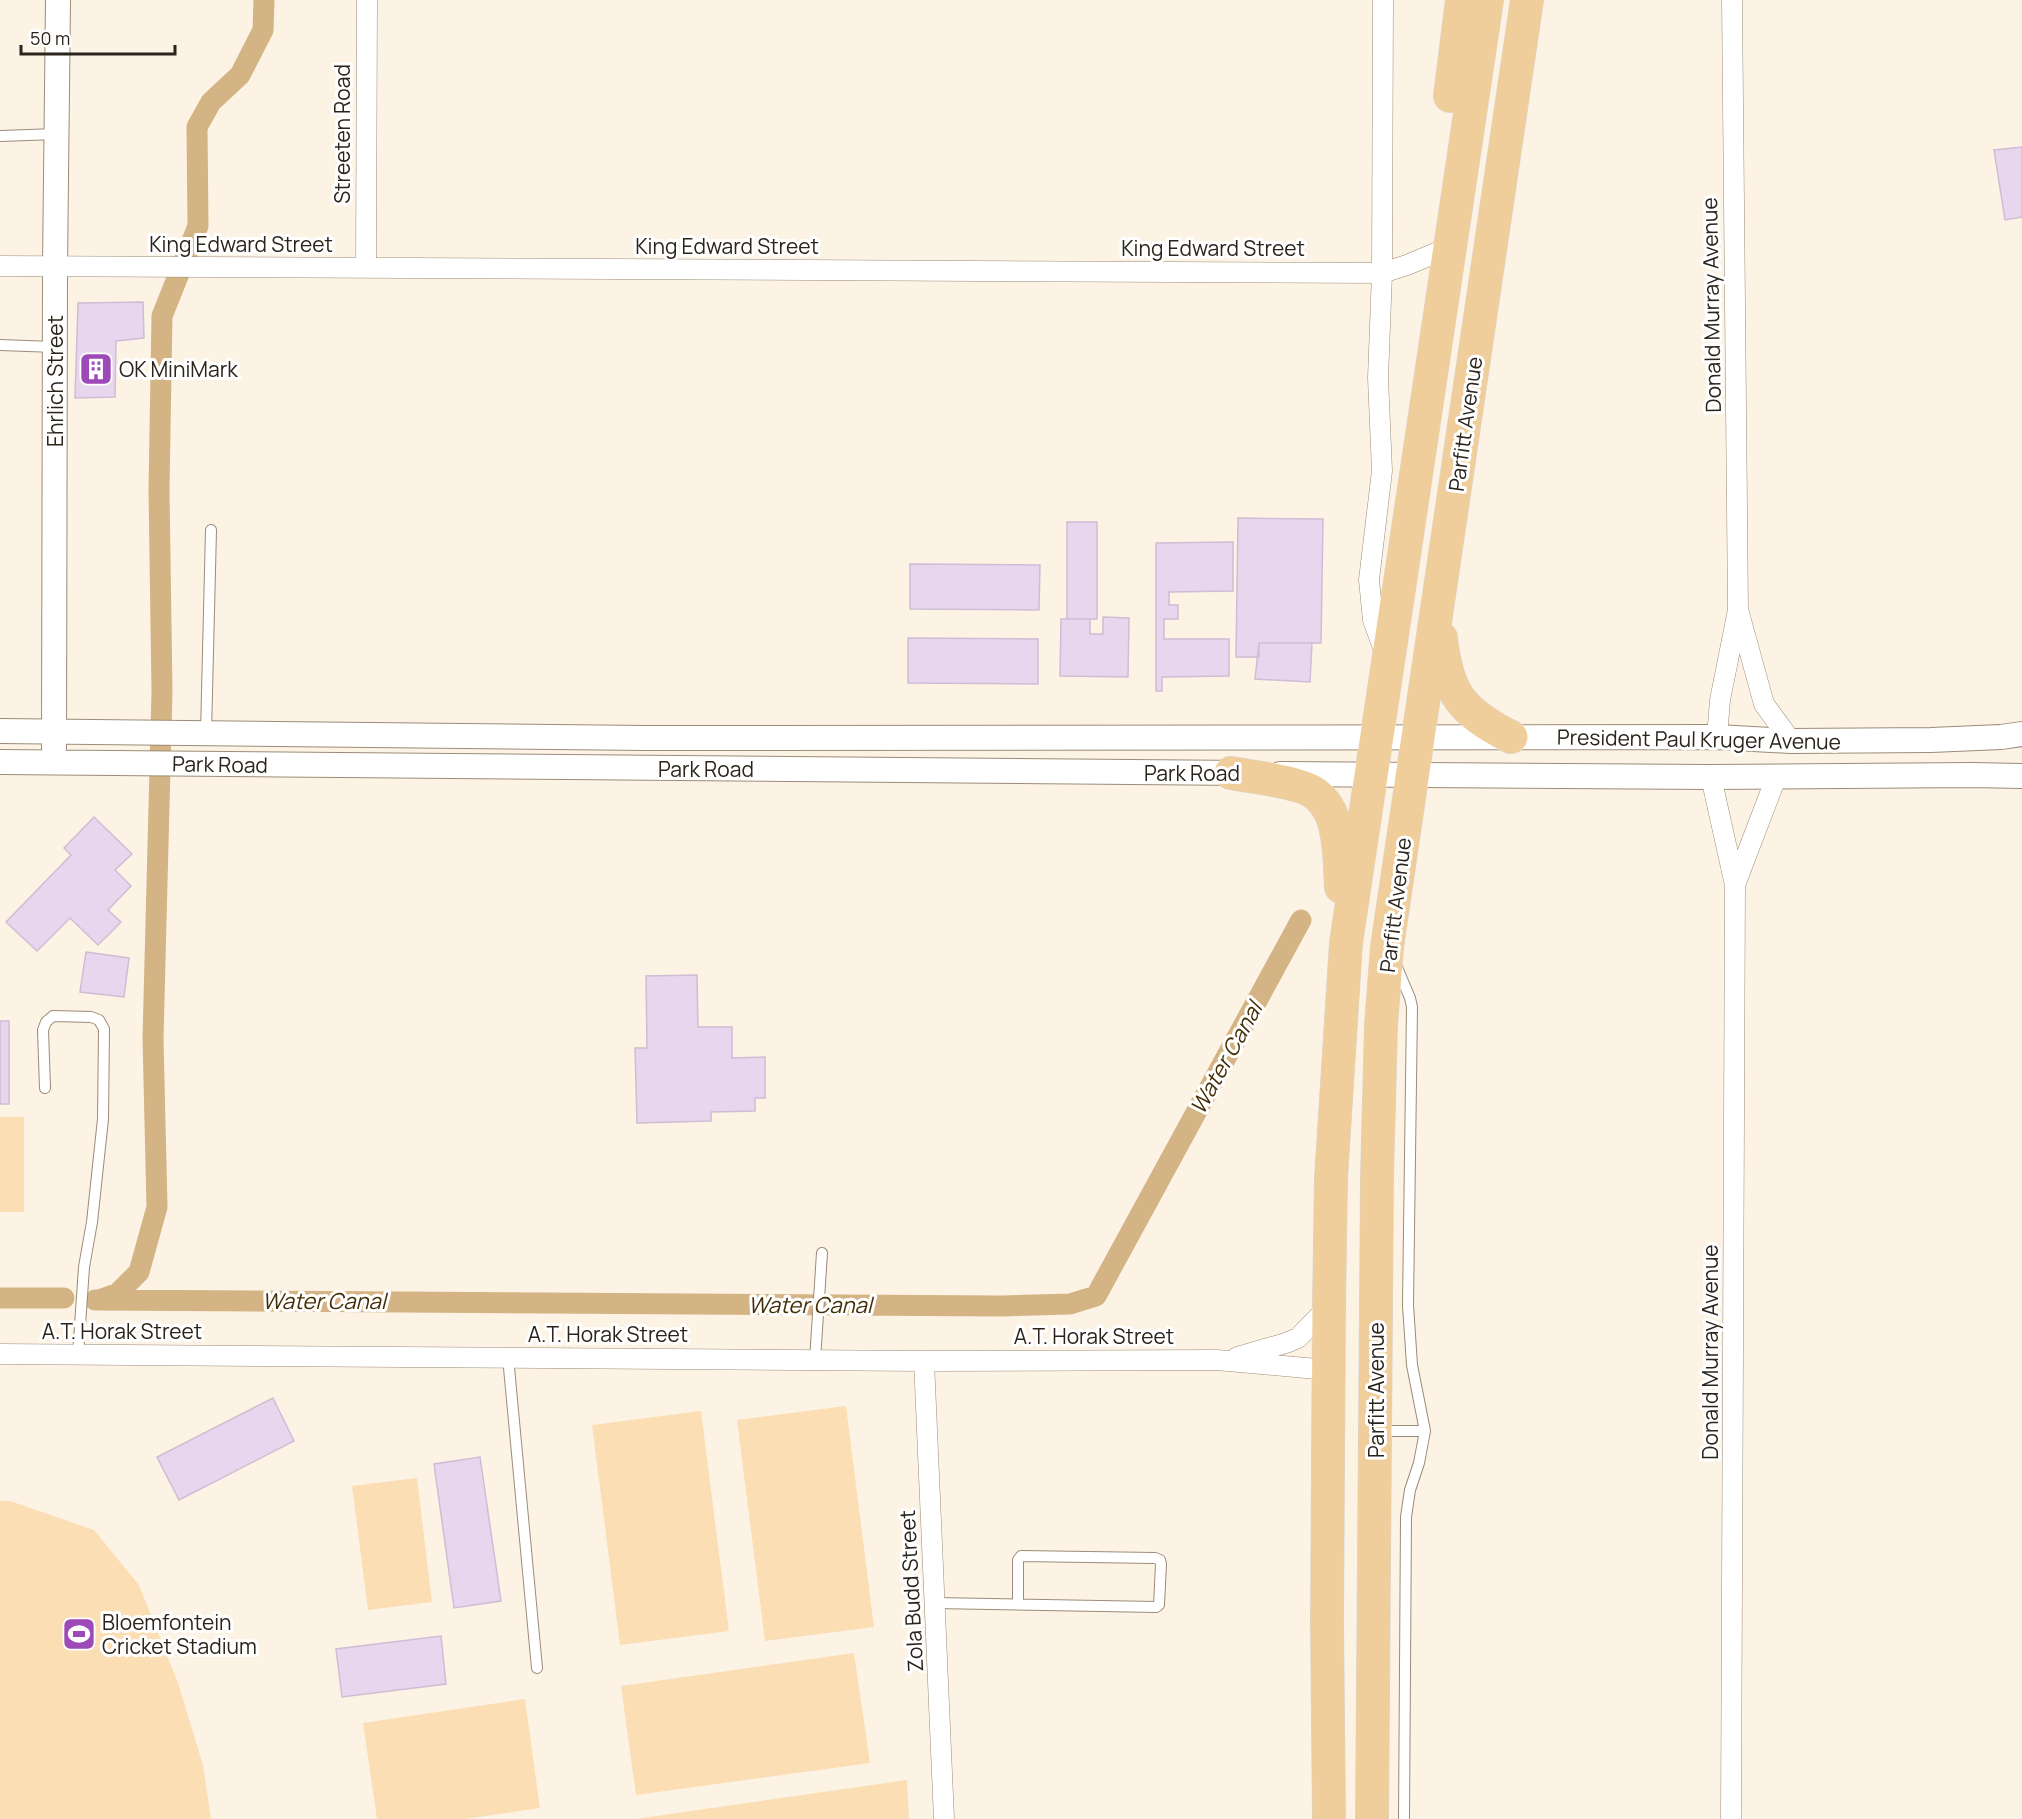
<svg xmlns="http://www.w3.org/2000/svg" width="2022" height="1819" viewBox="0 0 2022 1819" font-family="Manrope,sans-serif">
	<rect width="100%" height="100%" fill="#fdf3e5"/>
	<path fill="#fbdeb4" d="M0,1117H24V1212H0Z
		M846,1406L874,1627L765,1641L737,1420Z
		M701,1411L729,1631L620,1645L592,1425Z
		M417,1478L432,1602L368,1610L352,1486Z
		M0,1501H10L94,1530L139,1585L178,1683L203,1765L211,1819H0Z
		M854,1653L870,1763L636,1795L621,1686Z
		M525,1699L540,1808L465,1819H377L363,1723Z
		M907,1780L909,1819H635Z"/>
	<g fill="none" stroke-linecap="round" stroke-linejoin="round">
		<path stroke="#d4b484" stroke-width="21" d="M0,1298H64
			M102,1299L118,1293L139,1272L157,1207L153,1038L162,691L159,489L162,316L198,226L197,127L211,102L240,75L263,30L264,0
			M95,1300L1002,1306L1070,1304L1096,1296L1301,920"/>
	</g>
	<path fill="#e7d6ed" stroke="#cebdd4" stroke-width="1.5" d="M2022,147V217L2005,220L1994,150Z
		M143,302L144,338L116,341L115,397L75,398L78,303Z
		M1238,518L1323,519L1321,643H1259V657H1236Z
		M1067,522H1097V619H1067Z
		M1233,542V591L1169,592V605H1178V619H1164V639H1229V676L1162,677V691H1156V543Z
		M910,564L1040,565L1039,610L910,609Z
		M1103,617L1129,618L1128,677L1060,676L1061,619H1090V634H1103Z
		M908,638L1038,639V684L908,683Z
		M1259,643H1312L1310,682L1255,679Z
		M94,817L132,854L115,870L131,886L108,910L121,922L98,945L70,918L37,951L6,922L71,855L64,848Z
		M86,952L129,958L124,997L80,992Z
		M697,975L698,1027H732V1058L765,1057V1098H755V1111L711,1112V1121L637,1123L635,1048H647L646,976Z
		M0,1021H9V1104H0Z
		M273,1398L294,1441L179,1500L157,1457Z
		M480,1457L501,1601L454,1608L434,1464Z
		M441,1636L446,1684L342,1697L336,1649Z"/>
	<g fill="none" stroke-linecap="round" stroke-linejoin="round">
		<defs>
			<path id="service" d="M0,136L57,134
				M0,345L55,347
				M206,733L211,530
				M1396,965L1410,998L1412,1007L1408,1305L1412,1365L1425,1431L1419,1463L1410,1490L1406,1517L1404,1819
				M45,1088L43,1030L46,1022L53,1016L91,1017L99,1020L104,1029L103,1119L92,1222L84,1267L78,1355
				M508,1357L537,1668
				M815,1360L822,1253
				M1377,1431H1425
				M935,1603L1156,1607L1159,1605L1161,1564L1160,1560L1155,1558L1021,1556L1018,1560V1604"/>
			<path id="minor" d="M1383,0L1382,273L1378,378L1382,471L1369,580L1373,620L1385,653
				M0,266L1382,273L1407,265L1450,247
				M366,268L367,0
				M1739,613L1764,704L1791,741
				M1717,737L1720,700L1738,610L1732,0
				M1711,777L1735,885L1731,1819
				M1735,885L1777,775
				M0,1354L924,1361L1217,1360L1328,1370
				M1237,1357L1286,1343L1298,1338L1329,1306
				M924,1361L944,1819"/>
			<path id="tertiary" d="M0,731L645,738L1717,737L1791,741L1931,740L2001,737L2022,734
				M54,748L55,267L58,0
				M0,762L1246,773
				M1280,774L1711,777L1972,775L2022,776"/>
			<path id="trunk" d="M1450,96L1462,0
				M1441,638C1447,694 1462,712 1511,737
				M1231,773C1252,777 1303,782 1317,795C1329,805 1335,821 1337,836C1340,853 1340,870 1341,887
				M1329,1819L1327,1621L1329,1306L1331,1178L1346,943L1487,0
				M1372,1819L1377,1178L1381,1025L1387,947L1527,0"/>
		</defs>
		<use href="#service" stroke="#9b8c77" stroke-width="12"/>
		<use href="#minor" stroke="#9b8c77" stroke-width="21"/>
		<use href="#tertiary" stroke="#9b8c77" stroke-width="26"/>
		<use href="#trunk" stroke="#d9d8d6" stroke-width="34"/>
		<use href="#service" stroke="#fff" stroke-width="10"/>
		<use href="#minor" stroke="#fff" stroke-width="20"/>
		<use href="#tertiary" stroke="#fff" stroke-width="24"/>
		<use href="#trunk" stroke="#efce9c" stroke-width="33"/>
	</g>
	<defs>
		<symbol id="building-square" viewBox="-11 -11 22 22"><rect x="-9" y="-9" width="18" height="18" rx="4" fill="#9d49b8" stroke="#fff"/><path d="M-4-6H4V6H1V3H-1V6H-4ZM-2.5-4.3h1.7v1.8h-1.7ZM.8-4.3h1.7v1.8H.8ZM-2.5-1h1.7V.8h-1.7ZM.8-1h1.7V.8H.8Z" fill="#fff"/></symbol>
		<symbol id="stadium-square" viewBox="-11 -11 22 22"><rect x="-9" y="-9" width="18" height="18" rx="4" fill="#9d49b8" stroke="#fff"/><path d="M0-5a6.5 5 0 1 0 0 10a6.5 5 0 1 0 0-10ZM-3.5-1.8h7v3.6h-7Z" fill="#fff"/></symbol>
	</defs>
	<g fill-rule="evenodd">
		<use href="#building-square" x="77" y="350" width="38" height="38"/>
		<use href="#stadium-square" x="60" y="1615" width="38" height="38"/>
	</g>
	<g text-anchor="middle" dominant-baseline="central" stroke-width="6" stroke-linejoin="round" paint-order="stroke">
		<g font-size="21" fill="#2a241b" stroke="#fff">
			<text transform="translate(342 134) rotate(-90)">Streeten Road</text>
			<text x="241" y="244">King Edward Street</text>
			<text x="727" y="246">King Edward Street</text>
			<text x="1213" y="248">King Edward Street</text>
			<text transform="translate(1711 305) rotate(-91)">Donald Murray Avenue</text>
			<text transform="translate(55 381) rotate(-90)">Ehrlich Street</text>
			<text transform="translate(1465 424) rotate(-82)">Parfitt Avenue</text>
			<text transform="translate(1699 739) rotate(1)">President Paul Kruger Avenue</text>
			<text transform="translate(220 764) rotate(1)">Park Road</text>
			<text x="706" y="769">Park Road</text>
			<text x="1192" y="773">Park Road</text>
			<text transform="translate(1395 905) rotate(-83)">Parfitt Avenue</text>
			<text x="122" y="1331">A.T. Horak Street</text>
			<text x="608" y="1334">A.T. Horak Street</text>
			<text x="1094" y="1336">A.T. Horak Street</text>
			<text transform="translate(1710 1352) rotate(-90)">Donald Murray Avenue</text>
			<text transform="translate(1376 1390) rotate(-90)">Parfitt Avenue</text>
			<text transform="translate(911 1591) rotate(-93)">Zola Budd Street</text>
		</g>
		<g font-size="21" fill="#2a241b" stroke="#fff" text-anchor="start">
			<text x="119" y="369">OK MiniMark</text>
			<text x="102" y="1622">Bloemfontein<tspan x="102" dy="24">Cricket Stadium</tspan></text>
		</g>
		<g font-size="22" font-style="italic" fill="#442e06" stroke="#fff">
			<text transform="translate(1226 1058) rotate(-61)">Water Canal</text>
			<text x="324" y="1301">Water Canal</text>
			<text x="810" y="1305">Water Canal</text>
		</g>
	</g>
	<path d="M21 45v9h154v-9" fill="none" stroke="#2a241b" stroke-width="3"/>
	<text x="30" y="45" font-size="18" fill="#2a241b" stroke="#ffffff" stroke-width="4.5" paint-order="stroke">50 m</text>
</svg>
